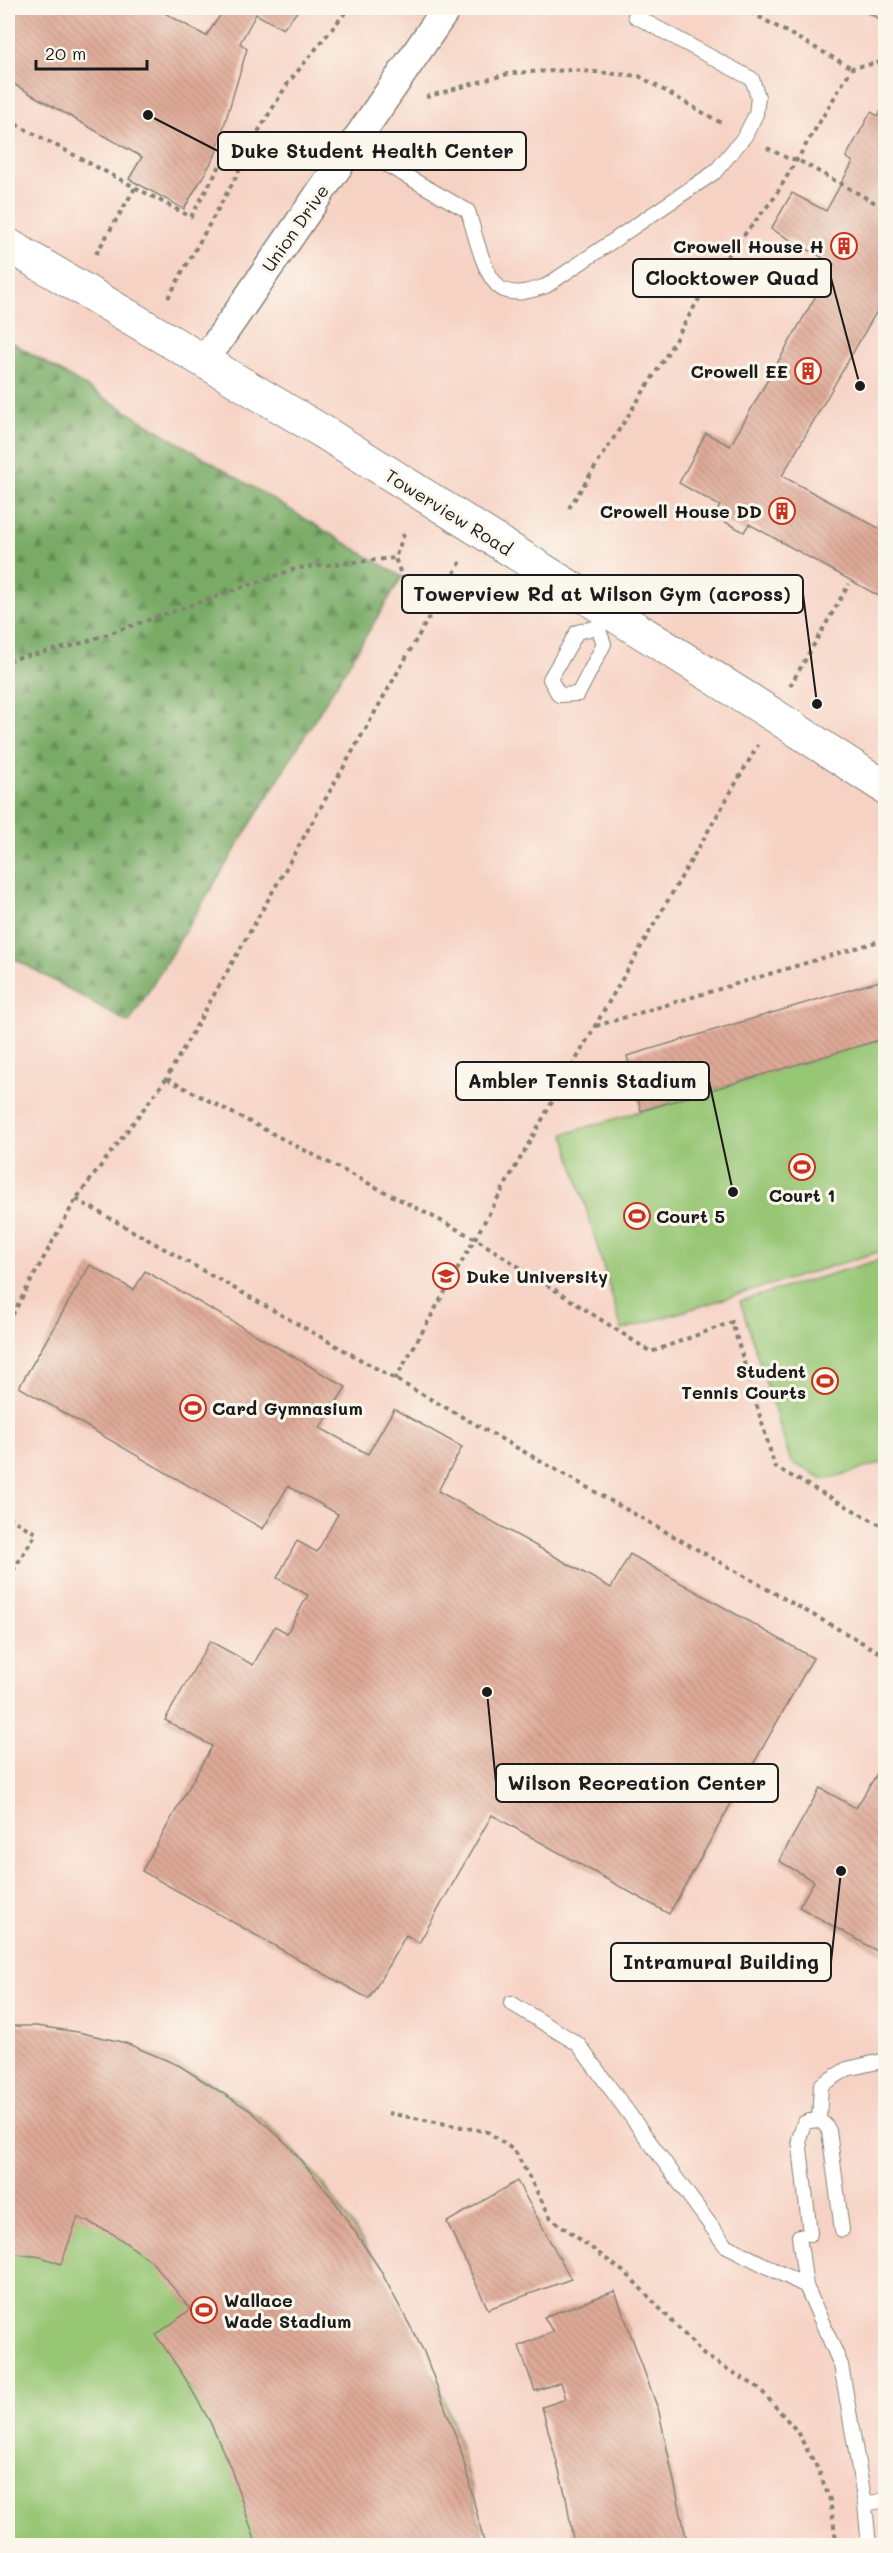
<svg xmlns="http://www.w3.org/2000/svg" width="893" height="2553" viewBox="0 0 893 2553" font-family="Mali,sans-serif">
	<defs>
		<pattern id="forest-firs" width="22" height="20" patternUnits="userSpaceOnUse" patternTransform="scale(1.5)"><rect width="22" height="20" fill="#79ab66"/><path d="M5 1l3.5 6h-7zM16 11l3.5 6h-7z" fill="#628a53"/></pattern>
		<pattern id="building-back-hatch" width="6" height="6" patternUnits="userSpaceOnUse" patternTransform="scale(1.5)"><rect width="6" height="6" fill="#dea996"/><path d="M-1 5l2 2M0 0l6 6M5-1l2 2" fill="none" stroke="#be9181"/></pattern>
	</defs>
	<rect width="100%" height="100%" fill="#fbf7ec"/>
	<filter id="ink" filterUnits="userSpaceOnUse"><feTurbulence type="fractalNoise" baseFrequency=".0167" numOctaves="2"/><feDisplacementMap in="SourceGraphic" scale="12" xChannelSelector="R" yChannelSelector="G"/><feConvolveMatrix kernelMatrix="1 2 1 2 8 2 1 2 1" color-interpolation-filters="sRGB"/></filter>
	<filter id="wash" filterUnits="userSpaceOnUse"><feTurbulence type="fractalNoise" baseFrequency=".008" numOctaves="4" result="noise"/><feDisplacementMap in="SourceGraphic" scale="24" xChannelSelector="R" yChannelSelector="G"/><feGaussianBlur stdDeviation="1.35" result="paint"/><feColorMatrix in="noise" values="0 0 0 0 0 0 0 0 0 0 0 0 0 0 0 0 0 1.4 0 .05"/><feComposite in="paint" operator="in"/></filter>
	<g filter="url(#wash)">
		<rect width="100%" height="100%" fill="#efe9cf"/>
		<path fill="#f6d2c4" d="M8,8H885V2545H8Z"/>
		<path fill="url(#forest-firs)" stroke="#4a6441" stroke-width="1.5" d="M8,340L402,577L129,1023L8,955Z"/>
		<path fill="#97c675" stroke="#5a7148" stroke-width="1.5" d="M885,1038V1250L622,1330L564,1134Z
			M885,1258V1462L825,1480L791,1462L740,1301Z
			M8,2026C112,2027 214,2069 288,2144C332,2189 367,2245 396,2300C415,2336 433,2372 448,2410C464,2454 474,2500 485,2545L8,2546Z"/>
		<g id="blocks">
			<path fill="url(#building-back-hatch)" d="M8,8H156L206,36L225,8H300L283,29L256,14L240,43L247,49L215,156L184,209L129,179L142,157L8,81Z
				M858,8H886V22Z
				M886,103V295L782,476L886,532V600L749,524L744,532L714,516L720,506L679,483L706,433L730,446L834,264L771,229L792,193L826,211L853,162L846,157L871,112L878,116Z
				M886,979V1038L641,1111L627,1056Z
				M90,1265L134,1290L145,1271L346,1387L320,1428L368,1454L394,1409L462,1447L438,1491L611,1588L630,1554L813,1658L669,1914L492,1815L419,1943L406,1935L369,1999L142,1871L212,1746L165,1720L210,1641L253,1665L275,1626L287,1633L308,1595L277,1578L297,1541L317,1552L338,1514L288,1486L263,1529L19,1387Z
				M878,1772L886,1776V1956L799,1907L814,1881L779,1861L820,1788L856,1808Z
				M8,2026H36L78,2032L126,2043L180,2066L251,2111L288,2145L333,2199L379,2268L424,2352L461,2450L485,2546H257L231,2469L210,2422L185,2378L156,2335L191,2309L150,2260L113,2234L78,2217L61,2264L41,2257L8,2253Z
				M517,2181L571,2279L488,2309L447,2222Z
				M615,2291L659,2412L688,2546H574L566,2497L542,2407L566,2399L561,2382L535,2391L519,2346L553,2332L544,2317Z"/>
		</g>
	</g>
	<g filter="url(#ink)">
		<use href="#blocks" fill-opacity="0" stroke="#868276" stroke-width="1.5"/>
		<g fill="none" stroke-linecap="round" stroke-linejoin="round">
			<defs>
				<path id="service" d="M354,143L378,160L468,211C474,230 485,283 504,290C518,296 532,290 546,286L715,172L745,136L756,114L758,97L752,79L635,16
					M559,695L578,694L604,644L598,627L606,611
					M559,695L550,679L577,632L598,627
					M511,2003L578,2044L725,2245L806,2286
					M819,2120L821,2085L847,2069L886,2060
					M810,2234L799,2139L804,2123C815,2118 824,2120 829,2131L842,2230
					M799,2236L806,2286L841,2365L865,2504L869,2546
					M865,2504L886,2500"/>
				<path id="minor" d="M205,360L447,8"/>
				<path id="tertiary" d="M8,245L325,433L775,716L886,788"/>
			</defs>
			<use href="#service" stroke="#868276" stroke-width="16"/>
			<use href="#minor" stroke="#868276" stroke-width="31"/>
			<use href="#tertiary" stroke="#868276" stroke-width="35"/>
			<path stroke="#868276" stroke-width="4" stroke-dasharray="4.5 4.5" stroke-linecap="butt" d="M743,8L852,68
				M426,97L511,73L573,70L639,76L723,124
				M8,120L191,217L231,146L256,135
				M767,148L787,158L798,160L886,209
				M168,298L236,177L256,135L288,83L349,8
				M569,508L663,361L715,271L774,198L852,68L886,61
				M881,527L886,520
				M404,534L395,558L402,577L433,610
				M8,660L76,645L298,568L395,558
				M790,686L849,584
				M596,1026L886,939
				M167,1079L476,1239L651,1352L732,1322L775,1467L886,1528
				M76,1199L886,1656
				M8,1323L76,1199L166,1079L461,561
				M395,1380L595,1026L758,745
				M8,1517L36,1533L8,1579
				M388,2113L488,2132L515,2151L551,2218L628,2275L704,2355L759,2388L796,2430L818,2469L830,2500L837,2546"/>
			<use href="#service" stroke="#fff" stroke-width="14"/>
			<use href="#minor" stroke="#fff" stroke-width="28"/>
			<use href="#tertiary" stroke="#fff" stroke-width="33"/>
			<path stroke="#868276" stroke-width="4" stroke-dasharray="4.5 4.5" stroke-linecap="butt" d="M96,254L138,183"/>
		</g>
	</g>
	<defs>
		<symbol id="building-ring" viewBox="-11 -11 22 22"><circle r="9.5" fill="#fbf7ec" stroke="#c8321e" stroke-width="1.5"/><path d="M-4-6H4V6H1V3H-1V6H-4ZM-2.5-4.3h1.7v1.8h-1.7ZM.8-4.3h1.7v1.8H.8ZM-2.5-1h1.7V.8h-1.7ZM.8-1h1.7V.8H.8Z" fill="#c8321e"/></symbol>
		<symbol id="stadium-ring" viewBox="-11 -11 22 22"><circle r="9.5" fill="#fbf7ec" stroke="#c8321e" stroke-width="1.5"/><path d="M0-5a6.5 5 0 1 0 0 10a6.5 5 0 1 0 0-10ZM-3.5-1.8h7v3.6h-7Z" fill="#c8321e"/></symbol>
		<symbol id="university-ring" viewBox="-11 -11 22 22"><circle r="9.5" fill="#fbf7ec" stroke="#c8321e" stroke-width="1.5"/><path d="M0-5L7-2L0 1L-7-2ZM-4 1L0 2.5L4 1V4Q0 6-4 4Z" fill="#c8321e"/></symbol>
	</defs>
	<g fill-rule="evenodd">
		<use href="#building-ring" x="829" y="231" width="30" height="30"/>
		<use href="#building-ring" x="793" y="356" width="30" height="30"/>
		<use href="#building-ring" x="767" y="496" width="30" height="30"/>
		<use href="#stadium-ring" x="787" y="1152" width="30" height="30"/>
		<use href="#stadium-ring" x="622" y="1201" width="30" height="30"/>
		<use href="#university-ring" x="431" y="1261" width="30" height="30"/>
		<use href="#stadium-ring" x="810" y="1366" width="30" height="30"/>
		<use href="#stadium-ring" x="178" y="1393" width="30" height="30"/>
		<use href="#stadium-ring" x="189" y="2295" width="30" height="30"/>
	</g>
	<g text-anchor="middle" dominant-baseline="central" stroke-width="6" stroke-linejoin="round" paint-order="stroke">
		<g font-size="18" fill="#1c1c1c" stroke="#fbf7ec">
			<text transform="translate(295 228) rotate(-55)">Union Drive</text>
			<text transform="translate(449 512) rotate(32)">Towerview Road</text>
		</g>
		<g font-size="18" font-weight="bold" fill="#1c1c1c" stroke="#fbf7ec" text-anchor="end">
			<text x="824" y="246">Crowell House H</text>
			<text x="788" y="371">Crowell EE</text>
			<text x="762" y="511">Crowell House DD</text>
			<text x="802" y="1195" text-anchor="middle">Court 1</text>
			<text x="656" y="1216" text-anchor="start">Court 5</text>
			<text x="466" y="1276" text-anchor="start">Duke University</text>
			<text x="806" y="1371">Student<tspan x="806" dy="21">Tennis Courts</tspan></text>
			<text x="212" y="1408" text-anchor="start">Card Gymnasium</text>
			<text x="224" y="2300" text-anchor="start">Wallace<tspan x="224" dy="21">Wade Stadium</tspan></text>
		</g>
	</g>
	<path fill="none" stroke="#1c1c1c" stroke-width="2" d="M148 115L218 151M860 386L831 278M817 704L803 594M733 1192L709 1081M487 1692L496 1783M841 1871L831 1962"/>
	<g fill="#1c1c1c" stroke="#fbf7ec" stroke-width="2">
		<circle cx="148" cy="115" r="6"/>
		<circle cx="860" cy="386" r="6"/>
		<circle cx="817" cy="704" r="6"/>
		<circle cx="733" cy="1192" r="6"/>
		<circle cx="487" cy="1692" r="6"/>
		<circle cx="841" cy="1871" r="6"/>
	</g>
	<g fill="#fbf7ec" stroke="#1c1c1c" stroke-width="2">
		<rect x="218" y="132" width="308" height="38" rx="6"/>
		<rect x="633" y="259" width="198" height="38" rx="6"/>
		<rect x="402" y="575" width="401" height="38" rx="6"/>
		<rect x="456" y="1062" width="253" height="38" rx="6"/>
		<rect x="496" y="1764" width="282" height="38" rx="6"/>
		<rect x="611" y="1943" width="220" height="38" rx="6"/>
	</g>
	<g font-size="20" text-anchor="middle" font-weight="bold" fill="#1c1c1c">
		<text x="372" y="158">Duke Student Health Center</text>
		<text x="732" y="285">Clocktower Quad</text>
		<text x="602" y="601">Towerview Rd at Wilson Gym (across)</text>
		<text x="582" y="1088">Ambler Tennis Stadium</text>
		<text x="637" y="1790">Wilson Recreation Center</text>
		<text x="721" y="1969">Intramural Building</text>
	</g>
	<rect width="893" height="2553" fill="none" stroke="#fbf7ec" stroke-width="30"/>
	<path d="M36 60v9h111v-9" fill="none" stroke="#1c1c1c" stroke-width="3"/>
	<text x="45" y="60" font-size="18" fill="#1c1c1c" stroke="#fbf7ec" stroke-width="4.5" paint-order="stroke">20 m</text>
</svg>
